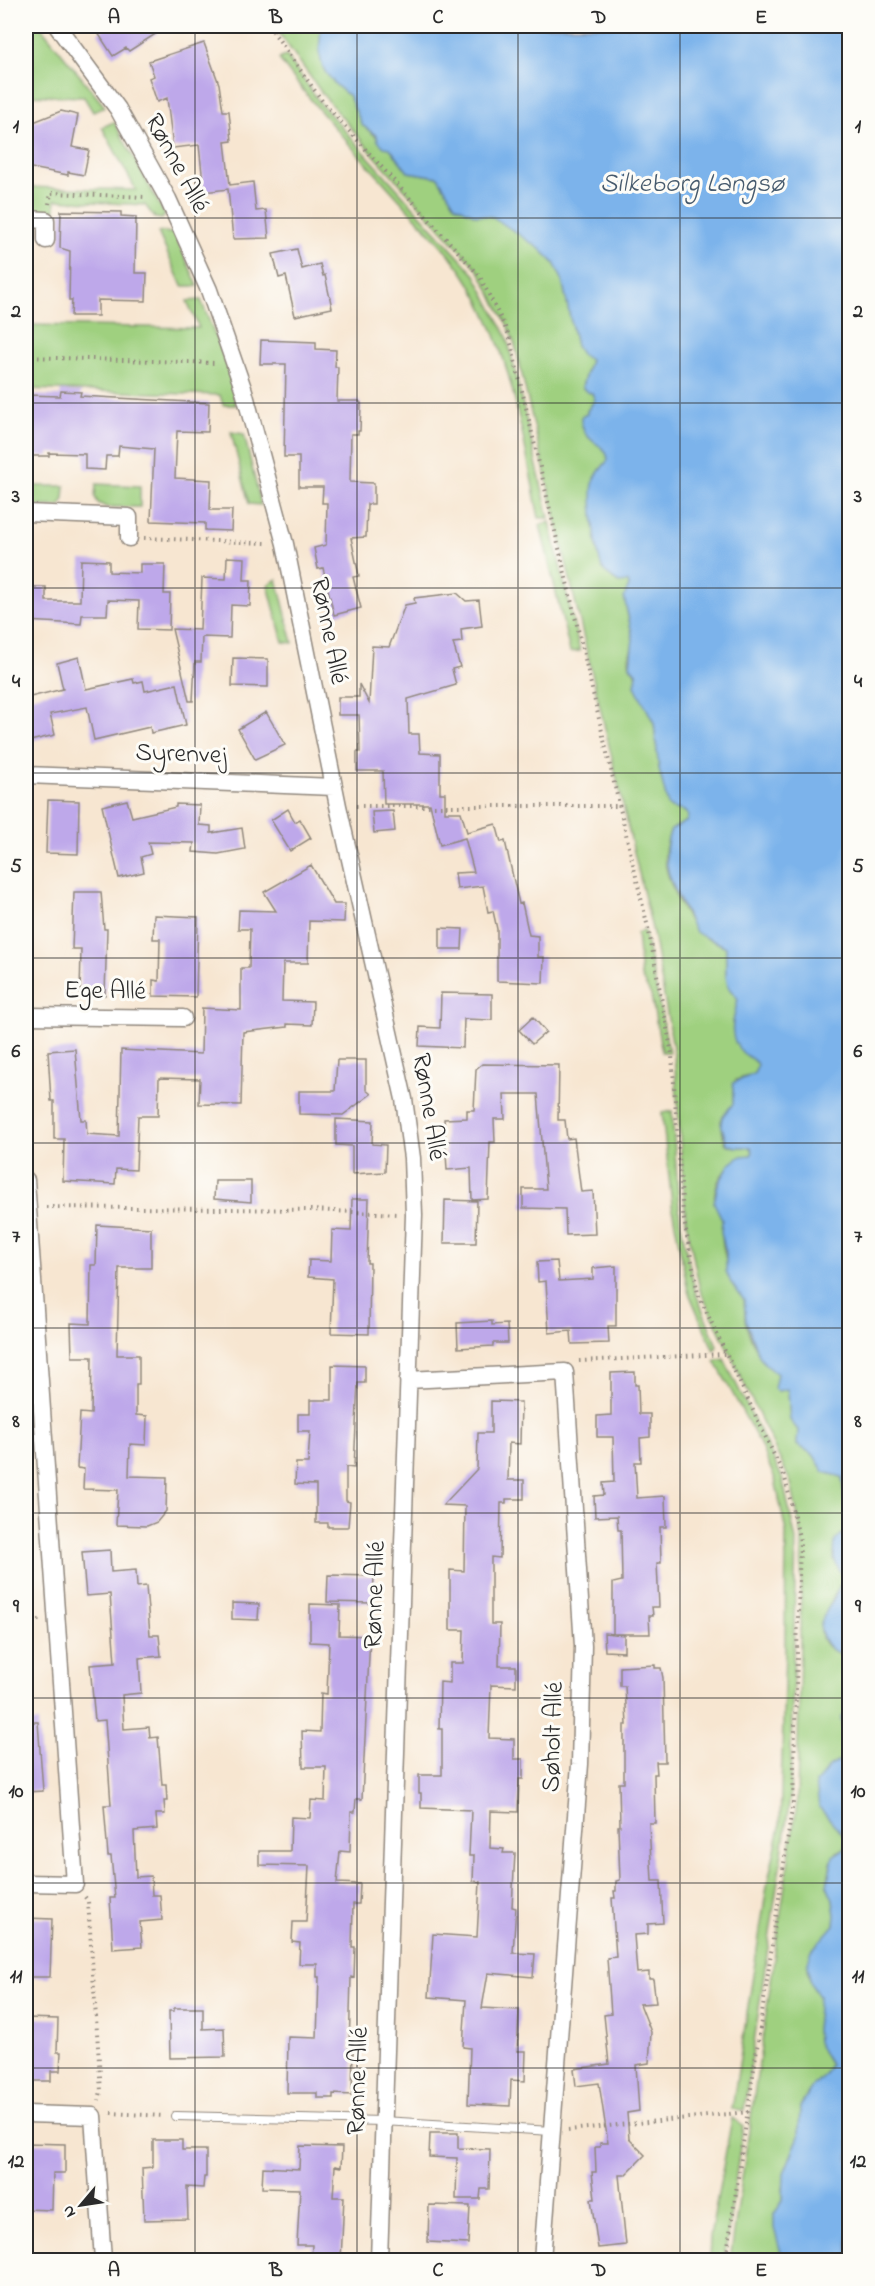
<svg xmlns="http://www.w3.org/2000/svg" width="875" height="2286" viewBox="0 0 875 2286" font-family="'Indie Flower',sans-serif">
	<rect width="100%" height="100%" fill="#fdfcf7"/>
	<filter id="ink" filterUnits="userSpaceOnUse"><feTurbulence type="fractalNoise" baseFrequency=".0167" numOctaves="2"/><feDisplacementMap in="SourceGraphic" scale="12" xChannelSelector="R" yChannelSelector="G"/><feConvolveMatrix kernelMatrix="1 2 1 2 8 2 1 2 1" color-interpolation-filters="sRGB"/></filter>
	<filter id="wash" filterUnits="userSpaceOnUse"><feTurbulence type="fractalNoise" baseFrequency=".008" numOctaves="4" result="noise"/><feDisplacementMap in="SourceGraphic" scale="24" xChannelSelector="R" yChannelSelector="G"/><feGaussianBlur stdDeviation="1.35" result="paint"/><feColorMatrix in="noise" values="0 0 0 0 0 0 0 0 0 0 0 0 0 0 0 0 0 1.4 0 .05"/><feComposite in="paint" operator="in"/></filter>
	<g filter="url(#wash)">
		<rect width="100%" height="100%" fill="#f7e6d1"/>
		<path fill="#9fd07f" stroke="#657e55" stroke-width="1.5" d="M26,26H40L105,107L93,112L84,97L26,95Z
			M274,26H321L322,65L326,73L336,85L349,96L362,125L390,148L408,172L438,177L455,205L476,215L493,216L540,249L554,263L562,279L576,346L590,360L582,387L587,392L592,393L595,400L587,411L588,414L581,417C582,446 607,441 609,460C605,464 599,470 597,475C590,491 595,557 605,571C608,576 614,580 619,583L628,581L629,586C620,603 632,623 633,641C633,648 629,653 629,660C629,667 634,671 637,676L635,686L654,723L659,769L665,791L674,809L684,811L688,815L687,821L671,830C667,840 664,852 665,862C668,883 687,926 704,937C711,941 719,943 726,947V974L731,991L738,999L737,1004L743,1052L756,1062L758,1065L754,1074L736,1080L733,1086V1104L721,1119L723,1136L726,1144L736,1147H751L753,1152L751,1155C731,1157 712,1182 715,1201C716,1209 722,1215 723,1223C723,1227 721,1232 722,1236C723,1251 729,1272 734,1285C737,1291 742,1294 744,1301C745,1307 745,1313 745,1319C749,1342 761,1359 777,1374L778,1391L787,1389L788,1391L790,1420L798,1430L797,1445L813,1454L825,1472L842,1477L846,1514L849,1527L835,1541L834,1559L843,1578C836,1599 802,1635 836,1652C839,1653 843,1653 846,1655L849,1664L845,1681L849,1691V1711L841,1718L847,1756L829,1767L819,1807L846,1838L845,1848L837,1852L831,1862L827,1886L833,1899L835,1915L834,1925L813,1950L807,1969L811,1984L819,1996L822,2052L830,2065L824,2075L807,2094L800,2107L799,2136L791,2156L783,2188V2201L774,2214L783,2260H730L797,1803L802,1537L791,1483L700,1290L686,1221L674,1053L653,933L535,430L515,345L508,326L479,271L373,154L324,96Z
			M286,55L320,103L475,275L507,337L549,518H539C523,439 511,345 465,276C449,251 426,229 406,207C363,159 318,112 279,59Z
			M114,122L165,215L162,219L155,218L145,205L55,200V212L26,210V187L136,190L102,127Z
			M158,232L174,233L198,286H182Z
			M201,300L227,366L236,405H223L220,395L26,389V325L199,328L187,301Z
			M231,432L244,434L261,505L249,504Z
			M96,484L140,486V507H106L98,503L95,497Z
			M26,486H65L64,499L60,506H26Z
			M550,522L580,651L570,652L540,525Z
			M277,579L293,643L283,642L268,585Z
			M644,930L669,1052H662L651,995L641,977L637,933Z
			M672,1111L680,1221L695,1291L717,1346L714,1351L688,1291L673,1213L662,1113Z
			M724,1359L782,1477L796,1540L790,1798L744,2110L732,2109L767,1886L780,1827L785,1649L786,1532L775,1479L759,1442L715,1361Z
			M732,2118L743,2126L724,2260H709L710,2237Z"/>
		<path fill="#7cb3eb" stroke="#546f8b" stroke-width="1.5" d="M321,26H849V1522L846,1514L842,1477L824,1472L813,1454L797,1445L798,1430L790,1420L788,1391L787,1389L778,1391L774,1389L777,1374L765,1364L758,1354L746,1321L744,1300L731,1283L726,1271V1252L721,1233L722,1219L714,1203L717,1187L729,1165L741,1156L751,1155L753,1152L751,1147H736L727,1144L721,1124L722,1117L733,1104V1083L754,1074L758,1065C754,1059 748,1057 743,1053C726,1037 734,1017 738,999L728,987L726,974V947C717,941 705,939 696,932C690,926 689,918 685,911C671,884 659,859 671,830L687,821L688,815L684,811L671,808L668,805L659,769L654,723L635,686L637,674L630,666L633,638L624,597L629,586L628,582L619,583C613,579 605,574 602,567C596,554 590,498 593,484C595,474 603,467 608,460C607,441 582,446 581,417L587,414V411L595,400L592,393L587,392L582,387L590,360L581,354L576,346L562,279L554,263L540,249L493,217L476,215L455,205L438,177L408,172L390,148L384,147L378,141L377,136L362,125L349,96L336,85L326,73L322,65L319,52Z
			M849,1527V1691C841,1680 852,1672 848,1660C845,1652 839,1654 833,1650C824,1644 822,1634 820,1625C826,1608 838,1595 843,1578L834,1559L835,1541Z
			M849,1711V2260H783L774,2228V2214L783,2201L784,2173L799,2136L800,2107L811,2088L824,2075L830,2065L817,2042L816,2030L819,1996L811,1984L807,1965L812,1950L834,1925L835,1915L833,1899L827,1885L833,1856L845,1848L846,1838L819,1807L816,1783L829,1767L847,1756L841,1717Z"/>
		<g id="blocks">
			<path fill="#bea8ea" d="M109,26H168L129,51L126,48L113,56L98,33Z
				M204,43L219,84L223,111H229L232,141L225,142L230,185L253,182L256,211L266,210L269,238L233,239L228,189L204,192L199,145L173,148L167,98L157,102L149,78L154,76L149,61Z
				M61,111L78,115L72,147L89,150L84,175L68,172V175L26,167V125Z
				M61,211L121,212V216L136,217L135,273H147L146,301L98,300V316H71L72,300H69L70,251L60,248Z
				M297,249L302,269L320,264L323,276L325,275L332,308L295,316L286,276L279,278L273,254Z
				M261,340L316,342V349L336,350L335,367H338L337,401H359L361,403L360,431H358V434H351L350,482L374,483V504H367L366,537L351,538L359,576L353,577L361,608L334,615L323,568L318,569L314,548L326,545L327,503H322L323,487H299V457H284L286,364H260Z
				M61,391L81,392L80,396L209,403L208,432L177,431L175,478L211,480L210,510H232L231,531L205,530V523L151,521L154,449L119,446L118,456H106L105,470L85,469V454L49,453V456H26V395L60,396Z
				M227,557L245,558L244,580H251L250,606L231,605L230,638L202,637L201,662H195L193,701H189L172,629L200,630L202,578L226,579Z
				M81,560L109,561V572L140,573V564H165L164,594H170L169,630L138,629L139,601L108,600L107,615H82L81,624L26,621V587H46V601H80Z
				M457,593L466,601L479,600L482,626L461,629L462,642L453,643L460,667L452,669L456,685L408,699L409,734H419L420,753L440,754V793H445V812H461L467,832L496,824L501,842L505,841L519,904L522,903L529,935L538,936V957H544L543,983L497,981V929L493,911L488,912L483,886L457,889L455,873L474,872L465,838L440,845L430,804H384L383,771H357V752H360L359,715H338V697H359V684L369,703L372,646L389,647L405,605L415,603L414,598Z
				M79,657L86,689L133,679L134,683L143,681L145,691L177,684L186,725L151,733L150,727L94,740L87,707L50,714L55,735L30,741L26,721V698L63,689L57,663Z
				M233,658L268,659V687L232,686Z
				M266,712L285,745L255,759L238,729Z
				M48,800L79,801L78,854L46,853Z
				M127,800L132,817L176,807V804L200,805L199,825L211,826V833L242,828L245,849L218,854L193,852L194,843L148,842L151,854L141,857L144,872L119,878L102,806Z
				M288,809L295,822L300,819L311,838L290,851L271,820Z
				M393,811L395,831L374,833L372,812Z
				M311,865L334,904H345L344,922L309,921L308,963H283L282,1001L313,1002L312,1025L287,1024V1027L243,1032L241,1105L199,1104L200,1079L159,1078L158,1116H138L136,1170L116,1169L115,1184L63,1181L64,1139H54V1101H51L48,1051L75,1049L81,1120H86L87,1134L119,1136L121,1050L201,1054L202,1008L241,1010V968H249L250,929H238L239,910L276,911L264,892Z
				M74,892H101L104,929H107L105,995L80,994L81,949H72Z
				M154,915L198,917L196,997L153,996V980L159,981L160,939H153Z
				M440,928L463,929L462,949H440Z
				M441,993L492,994V1020L464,1019L463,1048L419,1046L420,1027L440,1028Z
				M533,1017L546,1032L532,1044L519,1030Z
				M337,1060H366V1090L371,1094L343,1115L299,1114V1091H335Z
				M482,1064L559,1065L558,1120H565L567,1139L574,1138L581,1192L593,1191L595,1234L566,1235L565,1209L523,1208V1189H546L538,1094H504L505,1119H494L495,1142H490L488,1199L472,1200L471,1168L447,1170L444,1119L467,1118V1110H474L476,1069Z
				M336,1119L373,1121L372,1144L386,1145L385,1172L352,1174V1146L336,1145Z
				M215,1181H251V1202L214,1199Z
				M352,1199H369L367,1263H370L369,1334L331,1333L333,1279L308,1277L309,1260L331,1261L332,1230L351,1231Z
				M445,1200L477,1201L476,1243H444Z
				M97,1225L151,1228V1268H119L117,1355H139V1384H136V1415L147,1416L146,1445L130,1444L129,1476L167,1477L166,1511L157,1522L147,1526L116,1525L118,1490L83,1489L84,1469L77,1468L80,1413L91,1414L92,1357H72L71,1323L90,1324L91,1265H96Z
				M557,1261L559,1281L593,1279V1268L616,1266V1326H608L609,1343L572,1344L571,1331L549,1333L546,1281L538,1282L537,1262Z
				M492,1321V1325L507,1324L508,1343H493V1346L458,1348L457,1323Z
				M332,1365L365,1366V1383H358L354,1468L346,1467V1501L350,1502L348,1527H328V1523H316V1485L295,1484L296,1463H308L310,1431H298V1414H310V1400H332Z
				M635,1372V1385H638L639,1414H650V1437L640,1438L641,1462H635L637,1498L665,1496L666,1527H660L661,1563H657L659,1607H652L653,1616H649L650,1634H613V1583L622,1581L621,1530H618L617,1516L595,1517L594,1496L604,1495L603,1483L614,1482L613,1437H597V1416L611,1415V1373Z
				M491,1401L521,1402L520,1444L509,1443L508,1480H524V1499H506V1503H501L500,1558L491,1557V1624H500L499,1666H516V1686L491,1685L489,1738L514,1739V1759H523V1779H519L518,1812L491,1811L490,1848L504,1849L503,1853H515L512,1907L516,1908L513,1953L535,1954L533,1977L488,1973L482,2008L519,2010L517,2051H526L525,2081L511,2080L510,2106L468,2104L470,2048L463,2047L466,2000L429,1997L433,1934L477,1937L480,1882L473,1881L474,1856H469L471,1810L421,1808V1793H419V1775H442V1729H439L440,1682L450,1683V1663H463L464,1630H450V1570L464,1571L465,1506L443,1505L477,1469L478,1433H491Z
				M110,1550L111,1572L136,1570L137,1587L146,1586L150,1635H159L161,1656L139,1658L141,1693L122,1695L124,1729L149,1727L150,1738L158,1737L162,1785H166L167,1801H164L165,1814H156L157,1829L134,1831L136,1877L151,1876L152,1895H160L162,1920L140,1922L142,1947L113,1949L110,1898H115L111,1856H108L104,1805H111L105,1720L95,1721L90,1665L115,1663L110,1594L86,1596L82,1552Z
				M328,1575L374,1576L373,1603L327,1602Z
				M232,1603L259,1604L258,1620L232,1619Z
				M310,1604L340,1605L339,1635L370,1636L362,1799H356L355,1812H351L350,1852L340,1851L337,1883L360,1884L359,1904H353L352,1947H355L354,1978L351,1977L349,2050H353L352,2095L333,2094V2098H317V2093H287L288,2037L317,2038L319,1977H317V1964H299L300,1943L292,1942L293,1922H306L309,1866L259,1865V1851H290L291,1817L310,1818L311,1800L325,1801L326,1767H303L302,1731L320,1732L321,1693L327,1694L329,1643L310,1642Z
				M604,1633L624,1635V1652L605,1651Z
				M655,1665V1668H661L663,1678L665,1762H656L657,1774H654L655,1823H649L652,1881H661L663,1923L648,1924V1934L634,1935L637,1973L649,1972V1979H653L656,2003L640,2004L651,2032L649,2063L636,2065L639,2111L627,2113L629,2139L645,2155L625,2175H619L626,2245L598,2248L591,2199H595L592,2172H596L595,2147H600V2143H608L599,2083L576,2086L574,2069L609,2064L604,2015L611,2014L607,1958L616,1957L612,1898H615L614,1891H616V1881L620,1880L618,1826H620L619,1783H624V1725H627L625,1686H620V1667Z
				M26,1722H38L43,1791L26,1792Z
				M26,1918L52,1919L50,1977H26Z
				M174,2008H203V2029L224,2028L225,2057L170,2058L169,2011H174Z
				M26,2018L58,2019L57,2052H61L60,2071H51V2081H26Z
				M430,2133H458V2148L490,2149L489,2189H481L480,2199H456L457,2158L429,2157Z
				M153,2140H182V2150H206V2177H204L203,2188L187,2187L188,2219L144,2220L142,2168L153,2167Z
				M26,2143L65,2144V2173H53L52,2210L26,2209Z
				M300,2146L342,2147L341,2167L335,2166L333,2197H344L341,2260H311L312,2245H297L300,2189L262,2188L263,2167L299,2169Z
				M429,2205L470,2206L468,2244L428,2242Z"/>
		</g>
	</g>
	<g filter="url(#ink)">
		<use href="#blocks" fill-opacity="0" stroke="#91887e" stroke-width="1.5"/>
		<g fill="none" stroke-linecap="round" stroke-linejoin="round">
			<defs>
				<path id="lane" d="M175,2116L383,2121L552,2131"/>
				<path id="street" d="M57,26L118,109L168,199L209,290L244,391L285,544L338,806L404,1099L412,1158L414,1215L379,2260
					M26,219L46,220V240
					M26,513L129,517V538
					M26,775L334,787
					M26,1016L183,1018
					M26,1180L75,1884L26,1883
					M408,1380L565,1372L583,1646L580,1764L542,2260
					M26,2114L93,2116L103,2260"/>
			</defs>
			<use href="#lane" stroke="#91887e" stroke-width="10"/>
			<use href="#street" stroke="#91887e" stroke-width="19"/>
			<path stroke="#91887e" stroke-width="4" stroke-dasharray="1.5 4.5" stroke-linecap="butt" d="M269,26L323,102L479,275L509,335L649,932L672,1055L683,1215L698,1294L785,1478L800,1541L793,1802L726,2260
				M49,204L51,193L146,197
				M26,357L217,363
				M144,538L266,543
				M356,806H620
				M46,1207L311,1210L398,1214
				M579,1361L725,1354
				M26,1620H40
				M85,1897L88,1901L101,2091L99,2100
				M111,2113L163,2116
				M568,2130L748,2112"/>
			<use href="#lane" stroke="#fff" stroke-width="8"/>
			<use href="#street" stroke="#fff" stroke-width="16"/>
		</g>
	</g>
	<path fill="none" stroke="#2b2b2b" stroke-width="1.5" stroke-opacity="0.55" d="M195,26V2260M357,26V2260M518,26V2260M680,26V2260M26,218H850M26,403H850M26,588H850M26,773H850M26,958H850M26,1143H850M26,1328H850M26,1513H850M26,1698H850M26,1883H850M26,2068H850"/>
	<g text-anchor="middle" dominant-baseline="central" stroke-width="6" stroke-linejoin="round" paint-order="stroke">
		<g font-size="26" fill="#2b2b2b" stroke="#fdfcf7">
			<text transform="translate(176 164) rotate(62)">Rønne Allé</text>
			<text transform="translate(328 631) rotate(79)">Rønne Allé</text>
			<text transform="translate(181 755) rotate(2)">Syrenvej</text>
			<text transform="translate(105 992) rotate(1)">Ege Allé</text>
			<text transform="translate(428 1107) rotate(81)">Rønne Allé</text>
			<text transform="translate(376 1595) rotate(-88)">Rønne Allé</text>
			<text transform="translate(554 1737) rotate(-88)">Søholt Allé</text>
			<text transform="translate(359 2081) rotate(-88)">Rønne Allé</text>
		</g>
		<g font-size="27" font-style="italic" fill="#475b6e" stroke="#fdfcf7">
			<text x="692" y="184">Silkeborg Langsø</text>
		</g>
	</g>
	<rect width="875" height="2286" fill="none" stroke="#fdfcf7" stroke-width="66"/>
	<g transform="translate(81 2205) rotate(241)" stroke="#fdfcf7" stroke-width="4.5" paint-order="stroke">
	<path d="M0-4.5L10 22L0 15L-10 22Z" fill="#2b2b2b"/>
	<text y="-9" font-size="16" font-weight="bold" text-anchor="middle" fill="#2b2b2b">N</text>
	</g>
	<rect x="33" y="33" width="809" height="2220" fill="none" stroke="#2b2b2b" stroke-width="2"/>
	<g font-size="20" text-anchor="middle" font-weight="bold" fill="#2b2b2b">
		<text x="114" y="23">A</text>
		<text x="276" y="23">B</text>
		<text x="438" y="23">C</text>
		<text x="599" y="23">D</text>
		<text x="761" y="23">E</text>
		<text x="16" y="132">1</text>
		<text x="858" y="132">1</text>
		<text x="16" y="317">2</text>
		<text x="858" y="317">2</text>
		<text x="16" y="502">3</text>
		<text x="858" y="502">3</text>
		<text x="16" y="687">4</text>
		<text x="858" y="687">4</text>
		<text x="16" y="872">5</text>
		<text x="858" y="872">5</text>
		<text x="16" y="1057">6</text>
		<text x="858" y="1057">6</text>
		<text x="16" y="1242">7</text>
		<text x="858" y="1242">7</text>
		<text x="16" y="1427">8</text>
		<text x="858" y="1427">8</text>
		<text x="16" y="1612">9</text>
		<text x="858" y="1612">9</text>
		<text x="16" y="1797">10</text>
		<text x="858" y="1797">10</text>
		<text x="16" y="1982">11</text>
		<text x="858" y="1982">11</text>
		<text x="16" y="2167">12</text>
		<text x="858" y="2167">12</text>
		<text x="114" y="2276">A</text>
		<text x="276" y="2276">B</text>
		<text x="438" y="2276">C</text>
		<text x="599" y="2276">D</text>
		<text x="761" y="2276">E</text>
	</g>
</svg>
